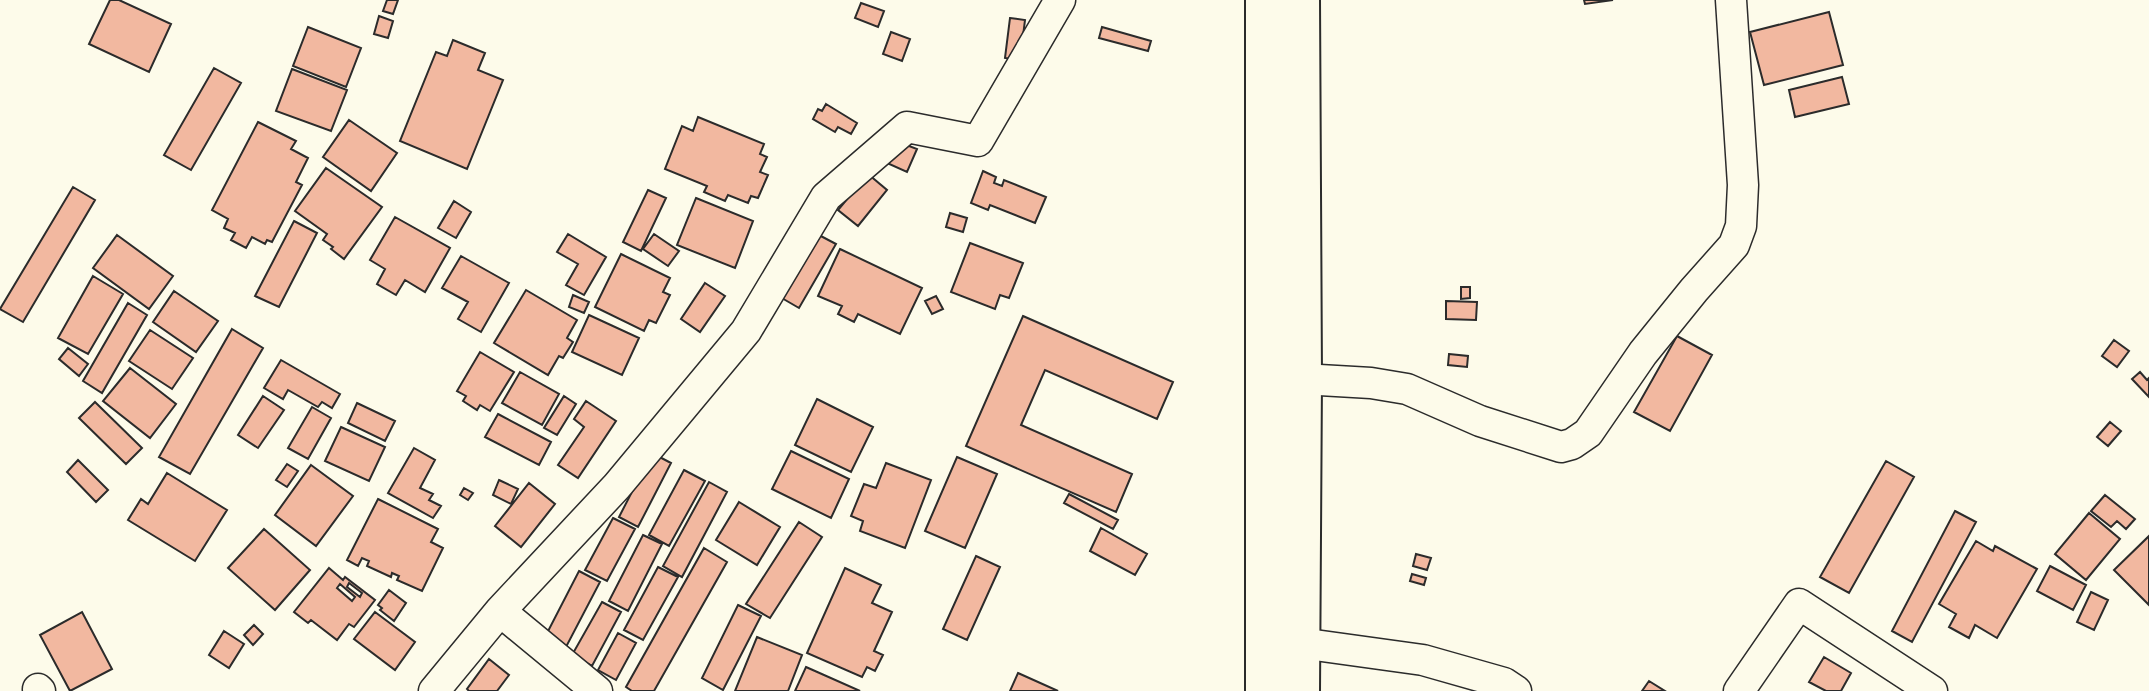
<svg xmlns="http://www.w3.org/2000/svg" width="2149" height="691" viewBox="0 0 2149 691" font-family="Roboto,sans-serif">
	<rect width="100%" height="100%" fill="#fdfbea"/>
	<path fill="#f2b8a0" stroke="#2b2b2b" stroke-width="2" fill-rule="evenodd" d="M110,0H119L171,24L149,72L89,44Z
		M387,0H398L393,14L383,11Z
		M1584,0H1613L1585,4Z
		M861,3L884,11L878,27L855,18Z
		M1829,12L1843,65L1764,85L1750,32Z
		M379,16L393,21L388,38L374,34Z
		M1010,18L1025,20L1020,60L1005,58Z
		M308,27L361,48L346,87L293,66Z
		M1102,27L1151,41L1148,51L1099,38Z
		M891,32L910,39L902,61L883,54Z
		M453,40L485,53L478,70L503,80L467,169L400,141L436,52L447,56Z
		M214,68L241,83L191,170L164,155Z
		M292,69L347,90L331,131L276,111Z
		M1842,77L1849,104L1795,117L1789,90Z
		M826,104L857,123L851,134L838,127L835,132L813,119L818,109L822,111Z
		M698,117L764,144L760,154L767,157L760,172L768,175L758,198L751,196L748,203L728,195L725,201L704,192L707,186L665,169L682,126L693,131Z
		M349,120L397,153L371,191L323,157Z
		M258,122L296,141L291,149L308,158L296,182L302,185L272,242L267,240L265,244L252,237L246,248L231,240L235,233L224,228L228,219L212,210Z
		M896,141L917,149L907,172L887,163Z
		M326,168L382,207L344,259L331,249L333,247L323,240L327,234L295,211Z
		M983,171L996,177L994,183L1002,186L1004,180L1046,197L1035,223L990,205L988,210L971,203Z
		M868,174L887,190L858,226L838,210Z
		M73,187L95,200L23,322L0,309Z
		M648,190L666,198L641,251L623,242Z
		M696,198L753,221L735,268L677,245Z
		M454,201L471,212L456,238L438,228Z
		M950,213L967,218L963,232L946,227Z
		M395,217L450,248L425,292L405,280L396,295L377,284L385,269L370,260Z
		M294,221L317,233L279,307L255,296Z
		M568,234L606,257L584,295L566,285L578,264L557,252Z
		M654,234L679,251L668,266L643,249Z
		M817,234L836,244L799,308L780,297Z
		M117,235L173,276L149,309L93,268Z
		M970,243L1023,263L1009,298L1000,295L995,309L951,292Z
		M840,249L922,288L900,334L858,314L854,322L838,314L842,306L818,296Z
		M621,254L670,278L663,292L670,295L656,323L649,320L644,331L595,307Z
		M461,256L509,283L481,332L458,319L468,302L442,288Z
		M93,276L123,294L88,354L58,338Z
		M705,283L725,296L700,332L681,319Z
		M1461,287H1470V298L1461,299Z
		M526,290L577,320L567,338L573,342L563,358L559,356L548,375L494,343Z
		M174,291L218,321L196,352L153,322Z
		M573,295L589,302L584,313L569,307Z
		M936,296L943,309L932,314L925,301Z
		M1446,301L1477,302L1476,320L1446,319Z
		M128,303L147,315L102,393L83,381Z
		M589,315L639,338L622,375L572,352Z
		M1023,316L1173,382L1157,419L1045,370L1021,425L1132,474L1116,512L966,446Z
		M232,329L263,348L190,474L159,457Z
		M150,330L193,358L172,389L129,361Z
		M1677,336L1712,355L1670,431L1634,412Z
		M2114,340L2129,351L2117,367L2102,356Z
		M68,348L88,364L79,376L59,359Z
		M480,352L514,372L490,411L480,405L477,410L463,401L466,396L457,391Z
		M1449,354L1468,356L1467,367L1448,365Z
		M281,360L340,394L332,408L322,402L318,407L288,390L283,399L264,388Z
		M130,368L176,404L150,438L103,401Z
		M520,372L559,394L542,425L502,403Z
		M2140,372L2147,380L2149,378V397L2132,379Z
		M263,396L284,410L258,448L238,435Z
		M564,396L576,404L557,435L544,428Z
		M817,399L873,427L851,472L795,445Z
		M586,401L616,421L578,478L558,465L584,427L574,419Z
		M95,402L142,448L126,464L79,418Z
		M357,403L395,421L385,441L348,423Z
		M312,407L331,418L308,459L288,448Z
		M498,414L551,442L539,465L485,437Z
		M2110,422L2121,431L2108,446L2097,437Z
		M341,427L385,447L369,481L325,461Z
		M414,448L435,460L420,488L433,494L429,500L441,506L433,518L388,493Z
		M791,451L849,479L831,518L772,489Z
		M652,453L671,463L638,527L619,517Z
		M957,457L997,474L965,548L925,531Z
		M78,460L108,490L96,502L67,472Z
		M1886,461L1914,477L1849,593L1820,577Z
		M886,463L931,480L905,548L860,531L863,521L851,516L864,484L876,488Z
		M287,464L298,471L287,487L276,480Z
		M311,465L353,496L316,546L275,515Z
		M684,470L705,481L669,546L649,535Z
		M167,473L227,510L195,561L128,520L141,499L148,504Z
		M499,480L518,489L511,504L493,495Z
		M709,482L727,492L682,577L663,566Z
		M529,483L555,504L521,547L495,526Z
		M464,488L473,493L468,500L460,495Z
		M1069,494L1118,520L1113,529L1064,503Z
		M2105,495L2135,519L2126,529L2117,521L2111,527L2091,511Z
		M378,499L438,529L431,542L443,548L422,591L397,580L399,576L392,573L391,577L367,566L369,561L362,558L358,566L347,560Z
		M739,502L780,527L757,565L716,540Z
		M1955,511L1976,522L1912,642L1892,631Z
		M2089,513L2120,539L2086,580L2055,554Z
		M613,518L635,529L607,581L585,570Z
		M799,522L822,537L770,618L746,604Z
		M1101,528L1147,554L1135,575L1090,551Z
		M264,529L310,570L275,610L228,568Z
		M643,535L662,544L628,611L609,601Z
		M2149,536V605L2114,570Z
		M1976,541L1993,551L1995,546L2037,569L1997,638L1975,625L1969,638L1949,627L1956,614L1939,604Z
		M704,548L727,562L654,691H632L626,687Z
		M1416,554L1431,558L1427,570L1413,566Z
		M976,556L1000,567L967,640L943,629Z
		M2050,566L2086,585L2073,610L2037,591Z
		M658,567L678,577L643,640L624,630Z
		M329,568L343,580L345,577L375,600L354,627L349,624L337,640L311,620L308,623L294,612ZM349,583L362,593L360,597L347,587ZM340,584L355,597L352,601L337,588Z
		M845,568L881,585L872,603L892,612L874,651L883,655L875,671L867,667L862,677L807,653Z
		M579,571L600,582L566,647L545,637Z
		M1412,574L1426,578L1424,585L1410,581Z
		M389,590L406,603L394,621L380,610L382,608L378,605Z
		M2091,592L2108,600L2094,630L2077,622Z
		M602,602L621,612L592,666L572,655Z
		M738,605L761,616L723,690L702,678Z
		M82,612L112,669L70,691L40,635Z
		M375,612L415,642L395,670L354,639Z
		M254,625L263,634L253,645L244,635Z
		M224,631L244,644L229,668L209,655Z
		M618,633L636,643L616,680L598,670Z
		M757,637L802,655L788,691H735Z
		M1824,657L1851,673L1841,691H1826L1809,682Z
		M489,659L509,675L497,691H469L467,689Z
		M806,667L860,691H795Z
		M1018,673L1058,691H1010Z
		M1649,681L1665,691H1642Z"/>
	<g fill="none" stroke-linecap="round" stroke-linejoin="round">
		<defs>
			<path id="minor" d="M1302,379L1371,383L1407,389L1480,421L1561,447L1572,444L1588,433L1643,353L1694,290L1734,245L1741,226L1743,185L1731,0
				M500,611L597,691
				M1300,643L1423,660L1504,683L1516,691
				M38,689L40,691
				M434,691L500,611L617,486L746,331L826,197L907,127L978,141L1060,0
				M1739,691L1799,604L1932,691"/>
			<path id="primary" d="M1300,0L1302,379L1300,691
				M1265,691V0"/>
		</defs>
		<use href="#minor" stroke="#2b2b2b" stroke-width="33"/>
		<use href="#primary" stroke="#2b2b2b" stroke-width="42"/>
		<use href="#minor" stroke="#fdfbea" stroke-width="30"/>
		<use href="#primary" stroke="#fdfbea" stroke-width="38"/>
	</g>
</svg>
